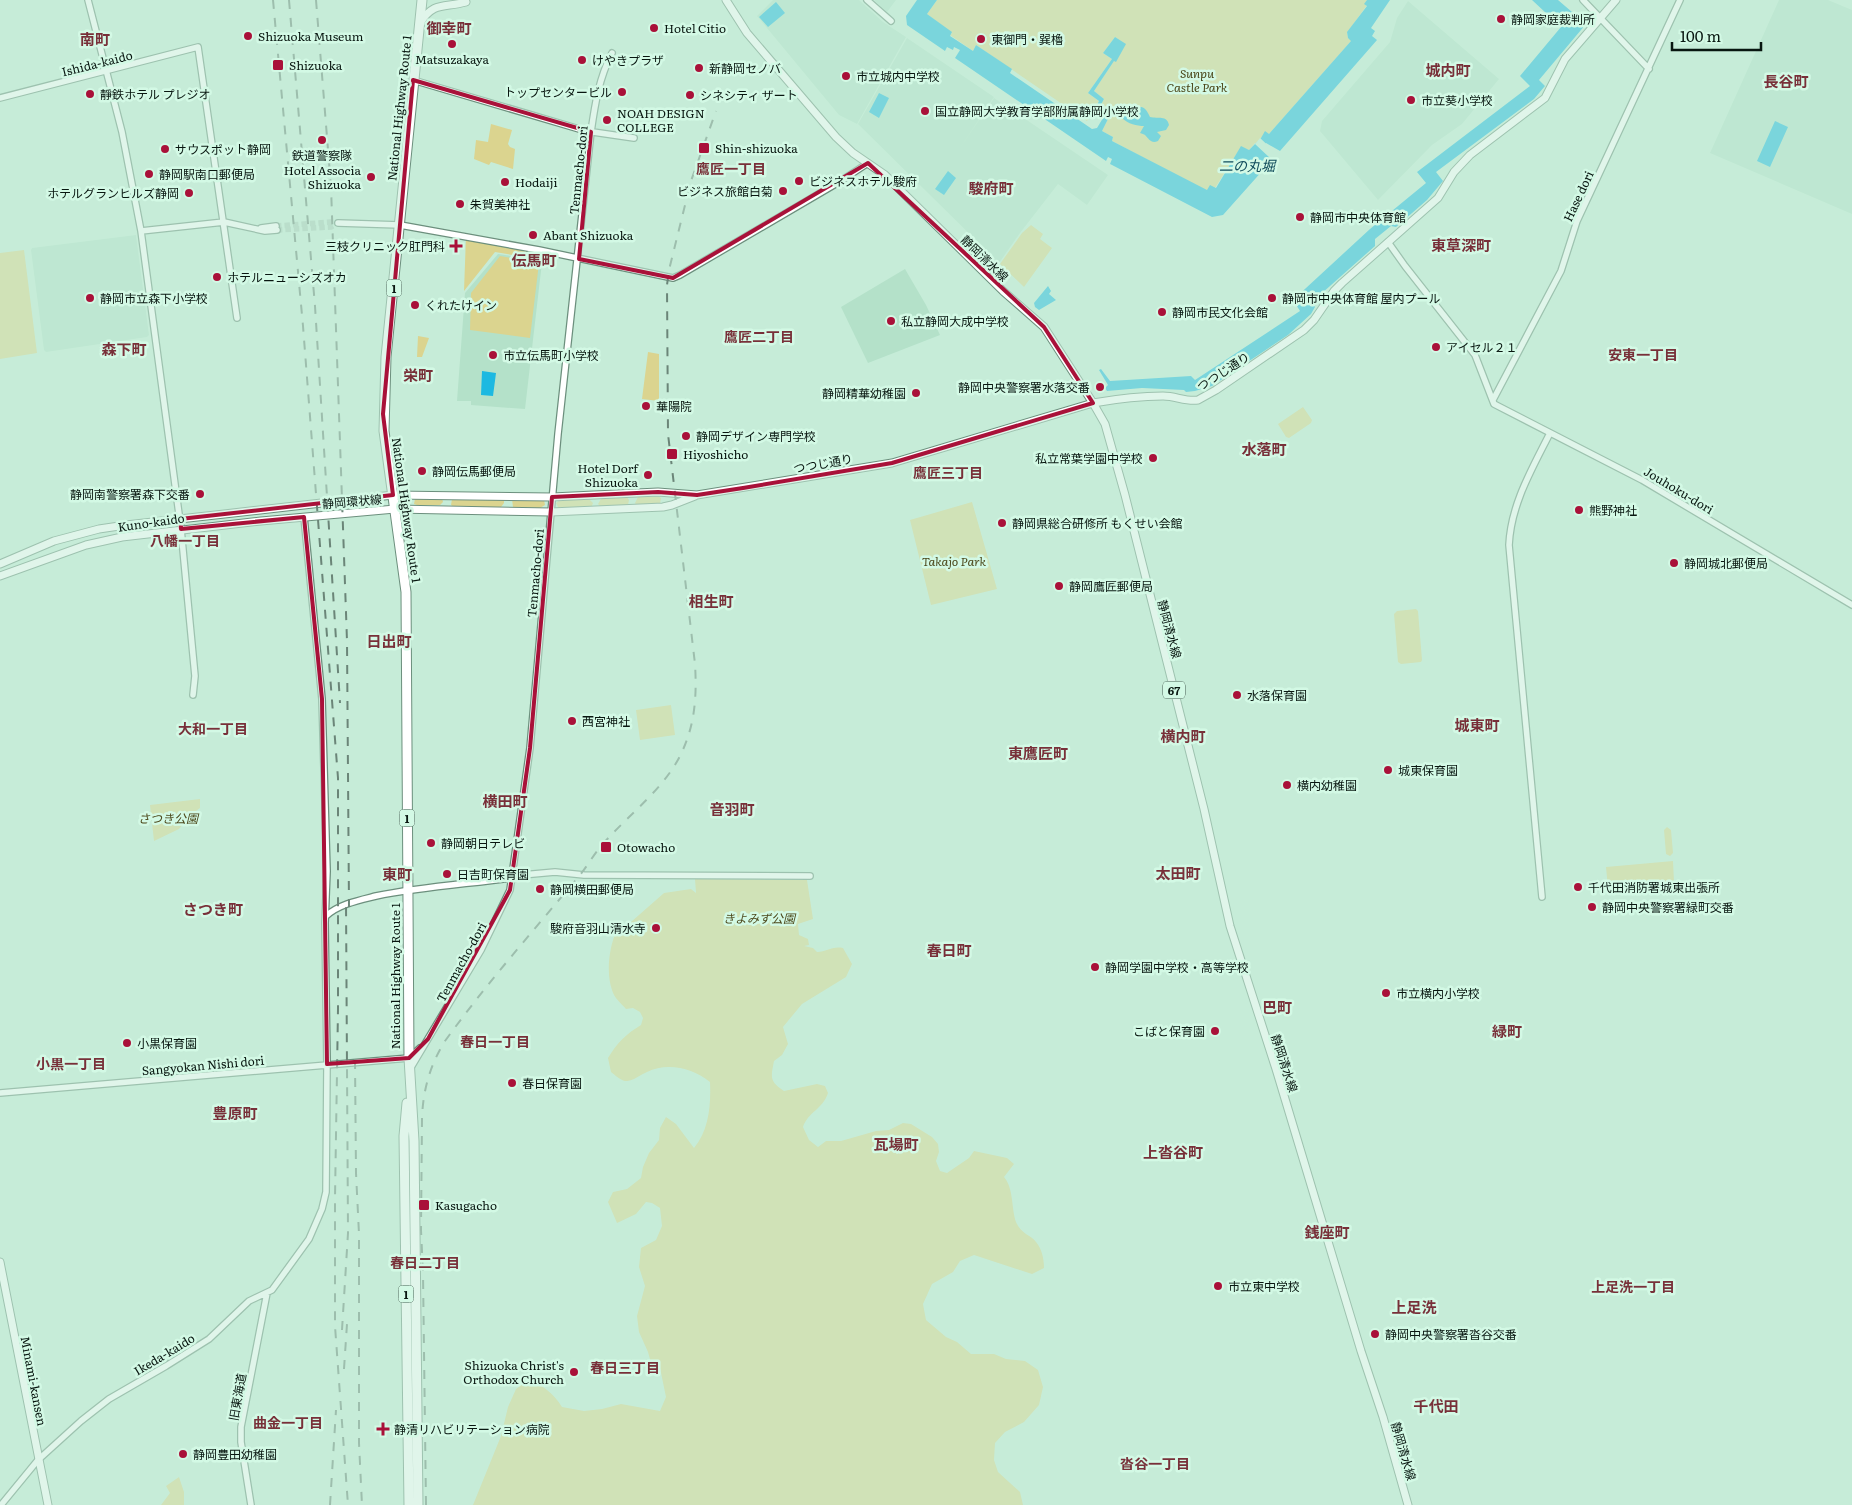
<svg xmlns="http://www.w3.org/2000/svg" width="1852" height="1505" viewBox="0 0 1852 1505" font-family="Literata,'Noto Sans JP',serif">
	<rect width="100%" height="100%" fill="#c6ecd8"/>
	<path fill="#b4e1c9" d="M773,0H859L883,22L906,37L857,124L839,115L757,16Z
		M874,0H896L887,12Z
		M1779,0H1828L1852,10V214L1710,153Z
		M1408,1L1499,79L1462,124L1432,145L1378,200L1320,131L1322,121L1390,42L1397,18Z
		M907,38L994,97L960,148L994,98L1108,175L1087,205L1058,184L1020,233L999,263L858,124Z
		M136,235L149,335L147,337L46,352L44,350L31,250L32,248Z
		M498,254L539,260L542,262L525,409L471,405V401H457L465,293Z
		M905,269L926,305L940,335L868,363L841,307Z"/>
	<path fill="#dbd48f" d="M937,0H1367L1365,4L1367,5L1347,33L1348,38L1352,40L1269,134L1261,138L1257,143H1255L1249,150L1241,147L1215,188L1207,191L1112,141L1113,137L1102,131L1108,119L1097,112L1104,99L1094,91L1125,44L1115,37L1103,53L1112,59L1088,93L1099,101L1087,121L976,45L973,51L950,35L952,33L927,14Z
		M491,124L512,130L508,144L510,147L515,149L513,169L491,162L489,165L474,159L476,140L488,142Z
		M1031,225L1043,234L1040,239L1052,248L1024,287L1000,264L1022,233Z
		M466,236L542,253L541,260L495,252L464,291Z
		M24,250L37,353L0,359V253Z
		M500,256L539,263L530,338L470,330L471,293Z
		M418,336L429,338L422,357H417Z
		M648,352L659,354V401L642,399Z
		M1303,407L1312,420L1311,423L1289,438L1286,437L1278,424Z
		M658,496L661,498L660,504L637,506L635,503L638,497Z
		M627,497L629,500L628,505L602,508L598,504L601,499Z
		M442,498L443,502L440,505H417L414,504L415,499Z
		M452,499H504V503L501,507H454L451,505Z
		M512,499L544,500L545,505L540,508L513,507Z
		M561,499H589L593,503L591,508L559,509L556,503Z
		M972,502L997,589L931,605L910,520Z
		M1416,609L1418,611L1422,660L1421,662L1401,664L1398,662L1394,614L1397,611Z
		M671,705L675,735L640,740L636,710Z
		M200,799V808L189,816L179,829L154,841L150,805Z
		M1667,827L1671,830L1673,853L1670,856L1666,854L1664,830Z
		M1673,861L1674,882L1608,888L1606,867Z
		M695,879L807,880L813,919L798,924L799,935L808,939L809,945L804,946L813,948L817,952C827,952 831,946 843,948L852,964L846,977L802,1004L783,1027L788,1044L782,1055L774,1061C771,1077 769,1081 784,1091L817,1084L825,1086L828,1093C823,1109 808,1112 803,1127L809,1140L818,1147L826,1141H841L876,1131L889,1130L903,1123L911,1124L932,1137L938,1144L939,1152L936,1161L940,1171L947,1173L969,1158L974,1151L1007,1158L1014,1164L1004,1177C1014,1189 1011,1207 1016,1222C1021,1234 1031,1235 1036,1242C1042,1249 1044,1259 1044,1268L1032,1274L974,1255L960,1261L953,1272L932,1284L923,1304L926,1320L946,1337L957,1342L971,1354H994L1006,1359L1025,1361L1038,1370L1043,1387L1039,1405L1024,1422L1005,1432L995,1443L994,1460L998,1472L1020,1492L1023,1505H473L501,1436L508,1407L516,1389L528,1380C543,1385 554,1394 562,1407L584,1411L602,1409L621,1404L660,1411L666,1397L660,1368L651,1363L648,1352L639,1332L637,1316L645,1286L639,1267L641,1248L656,1240L662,1226L660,1208L652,1203L646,1202L636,1214L617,1223L608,1202L613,1192L627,1189L641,1178L643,1167L649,1153L659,1140L660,1128L666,1117L676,1124L694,1148C709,1130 711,1105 710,1082C693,1068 667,1062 647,1072C640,1075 632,1082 625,1081C620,1080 615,1075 611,1072L608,1058C617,1043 626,1034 641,1025L643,1018L640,1012L633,1008L626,1009C621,1003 614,998 612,990C606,973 609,948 616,932L623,929L664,893L691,889L696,893Z
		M179,1477L184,1492V1505H161L170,1493L166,1486Z"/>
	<path fill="#1db9e1" d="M917,0H937L927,14L952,32L950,36L973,51L976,45L1012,69L1010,73L1092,129L1097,128L1103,118L1093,113L1099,101L1088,93L1112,59L1103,53L1115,37L1126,44L1116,62L1114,61L1094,91L1104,99L1097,112L1108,119L1102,131L1113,137L1112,141L1207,190L1210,185L1216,188L1241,146L1249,150L1261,138L1265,131L1269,134L1351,41L1348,38L1347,32L1367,6L1364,4L1367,0H1390L1371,28L1375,31L1372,36L1377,40L1280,151L1266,143L1262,148L1273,159L1223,215L1212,217L1112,165L1110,164L1112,159L1108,157L1106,161L955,58L960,50L954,47L953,50L947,47L945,51L907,25L906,16Z
		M1532,0H1558L1586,24L1539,80L1545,86L1534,99L1436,172L1443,181L1427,200L1396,227L1391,226L1375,239V246L1312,302L1315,307L1311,314L1288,335L1212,386L1195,391L1186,392L1184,390L1142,388L1107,391L1105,388L1108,385L1099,370L1101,369L1110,381L1191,376L1195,380L1300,311L1293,300L1370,229L1426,183L1417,172L1530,86L1520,76L1561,27Z
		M776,2L785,13L768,27L759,17Z
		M879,93L889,98L879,118L869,112Z
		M1116,104L1122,106L1130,114L1137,107C1145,106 1147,111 1150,117C1158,119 1167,115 1169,125L1166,130L1157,132L1161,136L1158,141C1151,144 1149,139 1145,135C1144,134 1142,134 1140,133L1144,126C1137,126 1128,124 1122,118C1118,114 1119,111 1114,107Z
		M1775,121L1788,127L1770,167L1757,161Z
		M948,171L956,178L944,195L935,189Z
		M1048,286L1051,291L1049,294L1056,300L1039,310L1035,307L1034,303Z
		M482,371L496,373L493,396L481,395Z"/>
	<path fill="#c6ecd8" d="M1260,138L1275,152L1279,153L1275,152L1267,146L1266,147L1276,157L1271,162L1270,158L1255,144Z"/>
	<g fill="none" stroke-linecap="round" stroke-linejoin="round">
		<path stroke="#aaccba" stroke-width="5.5" stroke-dasharray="5.5 3" stroke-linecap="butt" d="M276,226L331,222L338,223L331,227L277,230"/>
		<defs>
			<path id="minor" d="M88,0L122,132L141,231L181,529L195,676L193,695
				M867,0L891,21
				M1583,0L1649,69
				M413,80L586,131L634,138
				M0,98L198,47L237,318
				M338,223L400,225L539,250L673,278L680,275L839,182L868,163
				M261,228L276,226
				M141,231L224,222L265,231L277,230
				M1388,242L1405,266L1475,355L1494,404L1642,480L1852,605
				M1493,400L1561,271L1577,221L1680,0
				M1542,897L1509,545C1511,504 1532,469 1550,433
				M326,916C339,904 360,900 376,896C421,887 466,884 511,878L522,875L555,872L584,875L810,876
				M410,1069L481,950L510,890L530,748L558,434L591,132C595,104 599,78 612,53
				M0,1093L409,1058L420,1048
				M1,1505L38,1460L81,1421L109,1399L166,1366L209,1339L249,1301L272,1290L309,1239L322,1209L326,1192L327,1064L325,923L327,871L322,699L304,517
				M251,1505L241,1442V1427L267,1293"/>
			<path id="major" d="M726,0L747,33L836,137L853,153L885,175L1003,291L1044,327L1093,403L1105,424L1125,495L1204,809L1230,926L1276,1069L1361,1351L1383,1417L1408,1505
				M420,23C434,1 444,8 466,2
				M0,564L54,541L99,529L126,525L393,495L552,497L658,492L697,495L892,463L1093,403C1116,399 1140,396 1163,396C1176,396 1186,402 1198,400L1216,390L1304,330L1314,320L1334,291L1342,283L1438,198L1454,172L1470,155L1545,98L1565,59L1616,0
				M0,576L86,545L122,537L261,521L395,509L551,512L663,507L672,505L695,496
				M0,1262L48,1505"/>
			<path id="highway" d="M407,1103L404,1136L409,1505
				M418,1505L414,1141L409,1058L406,592L384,431L386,357L422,0"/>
		</defs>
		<use href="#minor" stroke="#6c8f7d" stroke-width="8"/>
		<use href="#major" stroke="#6c8f7d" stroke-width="9"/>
		<use href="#highway" stroke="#6c8f7d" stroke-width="11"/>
		<use href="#minor" stroke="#fff" stroke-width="5.5"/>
		<use href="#major" stroke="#fff" stroke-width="7"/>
		<use href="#highway" stroke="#fff" stroke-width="9"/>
		<path stroke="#6b8578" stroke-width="2" stroke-dasharray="9 9" stroke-linecap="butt" d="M273,0L303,326L338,778V1009L335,1198V1326L348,1505
			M289,0L315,306L340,703
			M316,0L331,187L347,641L349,907
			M355,1060L356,1173L359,1234V1443L362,1505
			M342,1330L348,1233L346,901
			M344,1369L347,1324
			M330,1505L336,1410
			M426,1505L423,1273L421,1230L422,1118C423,1090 430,1065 445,1041C487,983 534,930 580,875C588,865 594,854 602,845C628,815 662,791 680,756C695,726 697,697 695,664L668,434L667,285L669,270L691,181L716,111"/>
	</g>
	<path d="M0 0H1852V1505H0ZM413,80L591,132L579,259L673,278L868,163L1044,327L1093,403L892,463L743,488L697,495L658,492L552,497L530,748L510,890L428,1039L409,1058L327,1064L322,699L304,517L181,529L180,519L393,495L383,414Z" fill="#c6ecd8" fill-opacity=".55" fill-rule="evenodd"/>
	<path fill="none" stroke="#a91139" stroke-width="4" stroke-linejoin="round" d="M413,80L591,132L579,259L673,278L868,163L1044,327L1093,403L892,463L743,488L697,495L658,492L552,497L530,748L510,890L428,1039L409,1058L327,1064L322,699L304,517L181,529L180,519L393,495L383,414Z"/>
	<g fill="#a91139" stroke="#d3f9e5" stroke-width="2">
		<circle cx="1501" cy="19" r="5"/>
		<circle cx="654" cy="28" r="5"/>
		<circle cx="248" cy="36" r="5"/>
		<circle cx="981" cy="39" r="5"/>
		<circle cx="452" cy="44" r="5"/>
		<circle cx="582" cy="60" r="5"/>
		<rect x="272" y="59" width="12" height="12" rx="2.5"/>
		<circle cx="699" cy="68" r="5"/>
		<circle cx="846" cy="76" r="5"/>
		<circle cx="622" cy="92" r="5"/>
		<circle cx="90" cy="94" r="5"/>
		<circle cx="690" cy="95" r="5"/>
		<circle cx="1411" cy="100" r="5"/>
		<circle cx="925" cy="111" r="5"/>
		<circle cx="607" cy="120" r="5"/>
		<circle cx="322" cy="140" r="5"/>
		<rect x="698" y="142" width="12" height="12" rx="2.5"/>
		<circle cx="165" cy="149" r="5"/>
		<circle cx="149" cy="174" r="5"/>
		<circle cx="371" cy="177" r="5"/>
		<circle cx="799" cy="181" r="5"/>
		<circle cx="505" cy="182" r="5"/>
		<circle cx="783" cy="191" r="5"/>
		<circle cx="189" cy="193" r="5"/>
		<circle cx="460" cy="204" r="5"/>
		<circle cx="1300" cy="217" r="5"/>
		<circle cx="533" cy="235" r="5"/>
		<path d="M453.5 238.5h5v5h5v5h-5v5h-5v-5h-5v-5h5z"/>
		<circle cx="217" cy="277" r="5"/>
		<circle cx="90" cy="298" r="5"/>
		<circle cx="1272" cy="298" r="5"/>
		<circle cx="415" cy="305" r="5"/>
		<circle cx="1162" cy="312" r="5"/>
		<circle cx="891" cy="321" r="5"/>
		<circle cx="1436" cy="347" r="5"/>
		<circle cx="493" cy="355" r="5"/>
		<circle cx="1100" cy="387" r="5"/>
		<circle cx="916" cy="393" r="5"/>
		<circle cx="646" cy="406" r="5"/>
		<circle cx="686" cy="436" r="5"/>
		<rect x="666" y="448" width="12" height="12" rx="2.5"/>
		<circle cx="1153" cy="458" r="5"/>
		<circle cx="422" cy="471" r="5"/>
		<circle cx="648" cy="475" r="5"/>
		<circle cx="200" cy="494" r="5"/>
		<circle cx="1579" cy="510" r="5"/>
		<circle cx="1002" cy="523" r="5"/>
		<circle cx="1674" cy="563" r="5"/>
		<circle cx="1059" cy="586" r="5"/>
		<circle cx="1237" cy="695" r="5"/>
		<circle cx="572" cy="721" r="5"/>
		<circle cx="1388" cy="770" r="5"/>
		<circle cx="1287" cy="785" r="5"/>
		<circle cx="431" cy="843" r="5"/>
		<rect x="600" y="841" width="12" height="12" rx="2.5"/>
		<circle cx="447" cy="874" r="5"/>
		<circle cx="1578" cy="887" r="5"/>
		<circle cx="540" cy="889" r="5"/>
		<circle cx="1592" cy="907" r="5"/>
		<circle cx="656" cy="928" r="5"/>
		<circle cx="1095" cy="967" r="5"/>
		<circle cx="1386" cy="993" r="5"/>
		<circle cx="1215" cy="1031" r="5"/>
		<circle cx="127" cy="1043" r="5"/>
		<circle cx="512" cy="1083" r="5"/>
		<rect x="418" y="1199" width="12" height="12" rx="2.5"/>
		<circle cx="1218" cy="1286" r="5"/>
		<circle cx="1375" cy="1334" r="5"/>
		<circle cx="574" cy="1372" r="5"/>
		<path d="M380.5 1421.5h5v5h5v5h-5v5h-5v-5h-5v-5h5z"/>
		<circle cx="183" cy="1454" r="5"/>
	</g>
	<g text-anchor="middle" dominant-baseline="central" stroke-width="5" stroke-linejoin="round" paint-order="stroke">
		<g fill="#d3f9e5" stroke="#455a50" stroke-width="1">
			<rect x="386.5" y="279.5" width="15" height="17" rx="4"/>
			<rect x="1163" y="681.5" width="22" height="17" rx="4"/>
			<rect x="399.5" y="809.5" width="15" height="17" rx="4"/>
			<rect x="398.5" y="1285.5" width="15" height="17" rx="4"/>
		</g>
		<g font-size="11" font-weight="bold" fill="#081610">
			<text x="394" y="288">1</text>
			<text x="1174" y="690">67</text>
			<text x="407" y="818">1</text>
			<text x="406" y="1294">1</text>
		</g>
		<g font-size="12" fill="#081610" stroke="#d3f9e5" text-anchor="start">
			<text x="1511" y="19">静岡家庭裁判所</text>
			<text x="664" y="28">Hotel Citio</text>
			<text x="258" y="36">Shizuoka Museum</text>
			<text x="991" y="39">東御門・巽櫓</text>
			<text x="452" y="59" text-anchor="middle">Matsuzakaya</text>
			<text x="592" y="60">けやきプラザ</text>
			<text x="289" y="65">Shizuoka</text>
			<text x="709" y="68">新静岡セノバ</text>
			<text x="856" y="76">市立城内中学校</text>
			<text x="612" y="92" text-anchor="end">トップセンタービル</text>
			<text x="100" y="94">靜鉄ホテル プレジオ</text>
			<text x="700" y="95">シネシティ ザート</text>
			<text x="1421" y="100">市立葵小学校</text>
			<text x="935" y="111">国立静岡大学教育学部附属静岡小学校</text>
			<text x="617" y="113">NOAH DESIGN<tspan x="617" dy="14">COLLEGE</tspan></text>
			<text x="715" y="148">Shin-shizuoka</text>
			<text x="175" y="149">サウスポット静岡</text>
			<text x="322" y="155" text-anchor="middle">鉄道警察隊</text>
			<text x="361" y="170" text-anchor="end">Hotel Associa<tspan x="361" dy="14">Shizuoka</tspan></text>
			<text x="159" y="174">静岡駅南口郵便局</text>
			<text x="809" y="181">ビジネスホテル駿府</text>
			<text x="515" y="182">Hodaiji</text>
			<text x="773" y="191" text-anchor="end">ビジネス旅館白菊</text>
			<text x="179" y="193" text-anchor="end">ホテルグランヒルズ静岡</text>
			<text x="470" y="204">朱賀美神社</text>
			<text x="1310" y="217">静岡市中央体育館</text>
			<text x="543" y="235">Abant Shizuoka</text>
			<text x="445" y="246" text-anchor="end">三枝クリニック肛門科</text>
			<text x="227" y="277">ホテルニューシズオカ</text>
			<text x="100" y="298">静岡市立森下小学校</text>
			<text x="1282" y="298">静岡市中央体育館 屋内プール</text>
			<text x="425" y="305">くれたけイン</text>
			<text x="1172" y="312">静岡市民文化会館</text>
			<text x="901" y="321">私立静岡大成中学校</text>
			<text x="1446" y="347">アイセル２１</text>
			<text x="503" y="355">市立伝馬町小学校</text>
			<text x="1090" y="387" text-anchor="end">静岡中央警察署水落交番</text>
			<text x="906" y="393" text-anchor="end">静岡精華幼稚園</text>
			<text x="656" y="406">華陽院</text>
			<text x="696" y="436">静岡デザイン専門学校</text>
			<text x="683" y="454">Hiyoshicho</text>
			<text x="1143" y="458" text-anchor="end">私立常葉学園中学校</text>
			<text x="638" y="468" text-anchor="end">Hotel Dorf<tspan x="638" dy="14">Shizuoka</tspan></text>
			<text x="432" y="471">静岡伝馬郵便局</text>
			<text x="190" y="494" text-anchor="end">静岡南警察署森下交番</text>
			<text x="1589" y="510">熊野神社</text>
			<text x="1012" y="523">静岡県総合研修所 もくせい会館</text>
			<text x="1684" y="563">静岡城北郵便局</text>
			<text x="1069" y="586">静岡鷹匠郵便局</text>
			<text x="1247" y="695">水落保育園</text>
			<text x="582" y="721">西宮神社</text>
			<text x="1398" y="770">城東保育園</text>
			<text x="1297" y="785">横内幼稚園</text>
			<text x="441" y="843">静岡朝日テレビ</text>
			<text x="617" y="847">Otowacho</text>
			<text x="457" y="874">日吉町保育園</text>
			<text x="1588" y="887">千代田消防署城東出張所</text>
			<text x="550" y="889">静岡横田郵便局</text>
			<text x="1602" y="907">静岡中央警察署緑町交番</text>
			<text x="646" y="928" text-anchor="end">駿府音羽山清水寺</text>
			<text x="1105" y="967">静岡学園中学校・高等学校</text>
			<text x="1396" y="993">市立横内小学校</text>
			<text x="1205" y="1031" text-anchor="end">こばと保育園</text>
			<text x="137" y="1043">小黒保育園</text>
			<text x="522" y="1083">春日保育園</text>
			<text x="435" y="1205">Kasugacho</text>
			<text x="1228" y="1286">市立東中学校</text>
			<text x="1385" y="1334">静岡中央警察署沓谷交番</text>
			<text x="564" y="1365" text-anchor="end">Shizuoka Christ's<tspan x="564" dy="14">Orthodox Church</tspan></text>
			<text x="394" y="1429">静清リハビリテーション病院</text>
			<text x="193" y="1454">静岡豊田幼稚園</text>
		</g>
		<g font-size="12" fill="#081610" stroke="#d3f9e5">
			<text transform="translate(97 63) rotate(-14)">Ishida-kaido</text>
			<text transform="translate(399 108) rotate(-84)">National Highway Route 1</text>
			<text transform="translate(578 170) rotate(-84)">Tenmacho-dori</text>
			<text transform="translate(1578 196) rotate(-65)">Hase dori</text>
			<text transform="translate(985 258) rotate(44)">静岡清水線</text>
			<text transform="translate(1223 371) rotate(-33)">つつじ通り</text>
			<text transform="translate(823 463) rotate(-10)">つつじ通り</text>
			<text transform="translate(1679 490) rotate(31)">Jouhoku-dori</text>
			<text transform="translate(352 501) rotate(-5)">静岡環状線</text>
			<text transform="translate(407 510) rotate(82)">National Highway Route 1</text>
			<text transform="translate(151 522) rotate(-8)">Kuno-kaido</text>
			<text transform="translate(535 573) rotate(-85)">Tenmacho-dori</text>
			<text transform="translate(1170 629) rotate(75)">静岡清水線</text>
			<text transform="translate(461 962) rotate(-61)">Tenmacho-dori</text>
			<text transform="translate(395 976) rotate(-90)">National Highway Route 1</text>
			<text transform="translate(1285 1063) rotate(72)">静岡清水線</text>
			<text transform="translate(203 1065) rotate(-5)">Sangyokan Nishi dori</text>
			<text transform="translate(164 1354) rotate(-31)">Ikeda-kaido</text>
			<text transform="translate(34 1381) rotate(79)">Minami-kansen</text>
			<text transform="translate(237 1397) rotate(-80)">旧東海道</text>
			<text transform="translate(1404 1451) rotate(74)">静岡清水線</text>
		</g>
		<g font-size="12" font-style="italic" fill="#4b471a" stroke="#d3f9e5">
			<text x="1197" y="73">Sunpu<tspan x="1197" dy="14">Castle Park</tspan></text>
			<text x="954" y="561">Takajo Park</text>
			<text x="168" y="818">さつき公園</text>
			<text x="759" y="918">きよみず公園</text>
		</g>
		<g font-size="14" font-style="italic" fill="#114c5c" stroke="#d3f9e5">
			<text x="1247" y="165">二の丸堀</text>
		</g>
		<g font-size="14" font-weight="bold" fill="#783039" stroke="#d3f9e5">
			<text x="731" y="168">鷹匠一丁目</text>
			<text x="759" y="336">鷹匠二丁目</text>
			<text x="1643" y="354">安東一丁目</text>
			<text x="948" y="472">鷹匠三丁目</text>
			<text x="185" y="540">八幡一丁目</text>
			<text x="213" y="728">大和一丁目</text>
			<text x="495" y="1041">春日一丁目</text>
			<text x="71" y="1063">小黒一丁目</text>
			<text x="425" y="1262">春日二丁目</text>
			<text x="1633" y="1286">上足洗一丁目</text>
			<text x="625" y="1367">春日三丁目</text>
			<text x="288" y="1422">曲金一丁目</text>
			<text x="1155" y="1463">沓谷一丁目</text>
		</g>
		<g font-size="15" font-weight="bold" fill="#783039" stroke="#d3f9e5">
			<text x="449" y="27">御幸町</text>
			<text x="95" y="38">南町</text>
			<text x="1448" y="69">城内町</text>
			<text x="1786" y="80">長谷町</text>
			<text x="991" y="187">駿府町</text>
			<text x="1461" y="244">東草深町</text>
			<text x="534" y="259">伝馬町</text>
			<text x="124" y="348">森下町</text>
			<text x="418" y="374">栄町</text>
			<text x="1264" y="448">水落町</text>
			<text x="711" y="600">相生町</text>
			<text x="389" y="640">日出町</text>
			<text x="1477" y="724">城東町</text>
			<text x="1183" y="735">横内町</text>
			<text x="1038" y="752">東鷹匠町</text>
			<text x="505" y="800">横田町</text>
			<text x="732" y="808">音羽町</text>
			<text x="1178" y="872">太田町</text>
			<text x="397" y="873">東町</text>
			<text x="213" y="908">さつき町</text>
			<text x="949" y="949">春日町</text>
			<text x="1277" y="1006">巴町</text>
			<text x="1507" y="1030">緑町</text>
			<text x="235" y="1112">豊原町</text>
			<text x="896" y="1143">瓦場町</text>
			<text x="1173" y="1151">上沓谷町</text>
			<text x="1327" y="1231">銭座町</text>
			<text x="1414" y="1306">上足洗</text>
			<text x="1436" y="1405">千代田</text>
		</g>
	</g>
	<path d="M1672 42v8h89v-8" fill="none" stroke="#081610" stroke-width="2.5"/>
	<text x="1680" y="42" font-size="15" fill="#081610" stroke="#d3f9e5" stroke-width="4" paint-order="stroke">100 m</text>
</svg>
